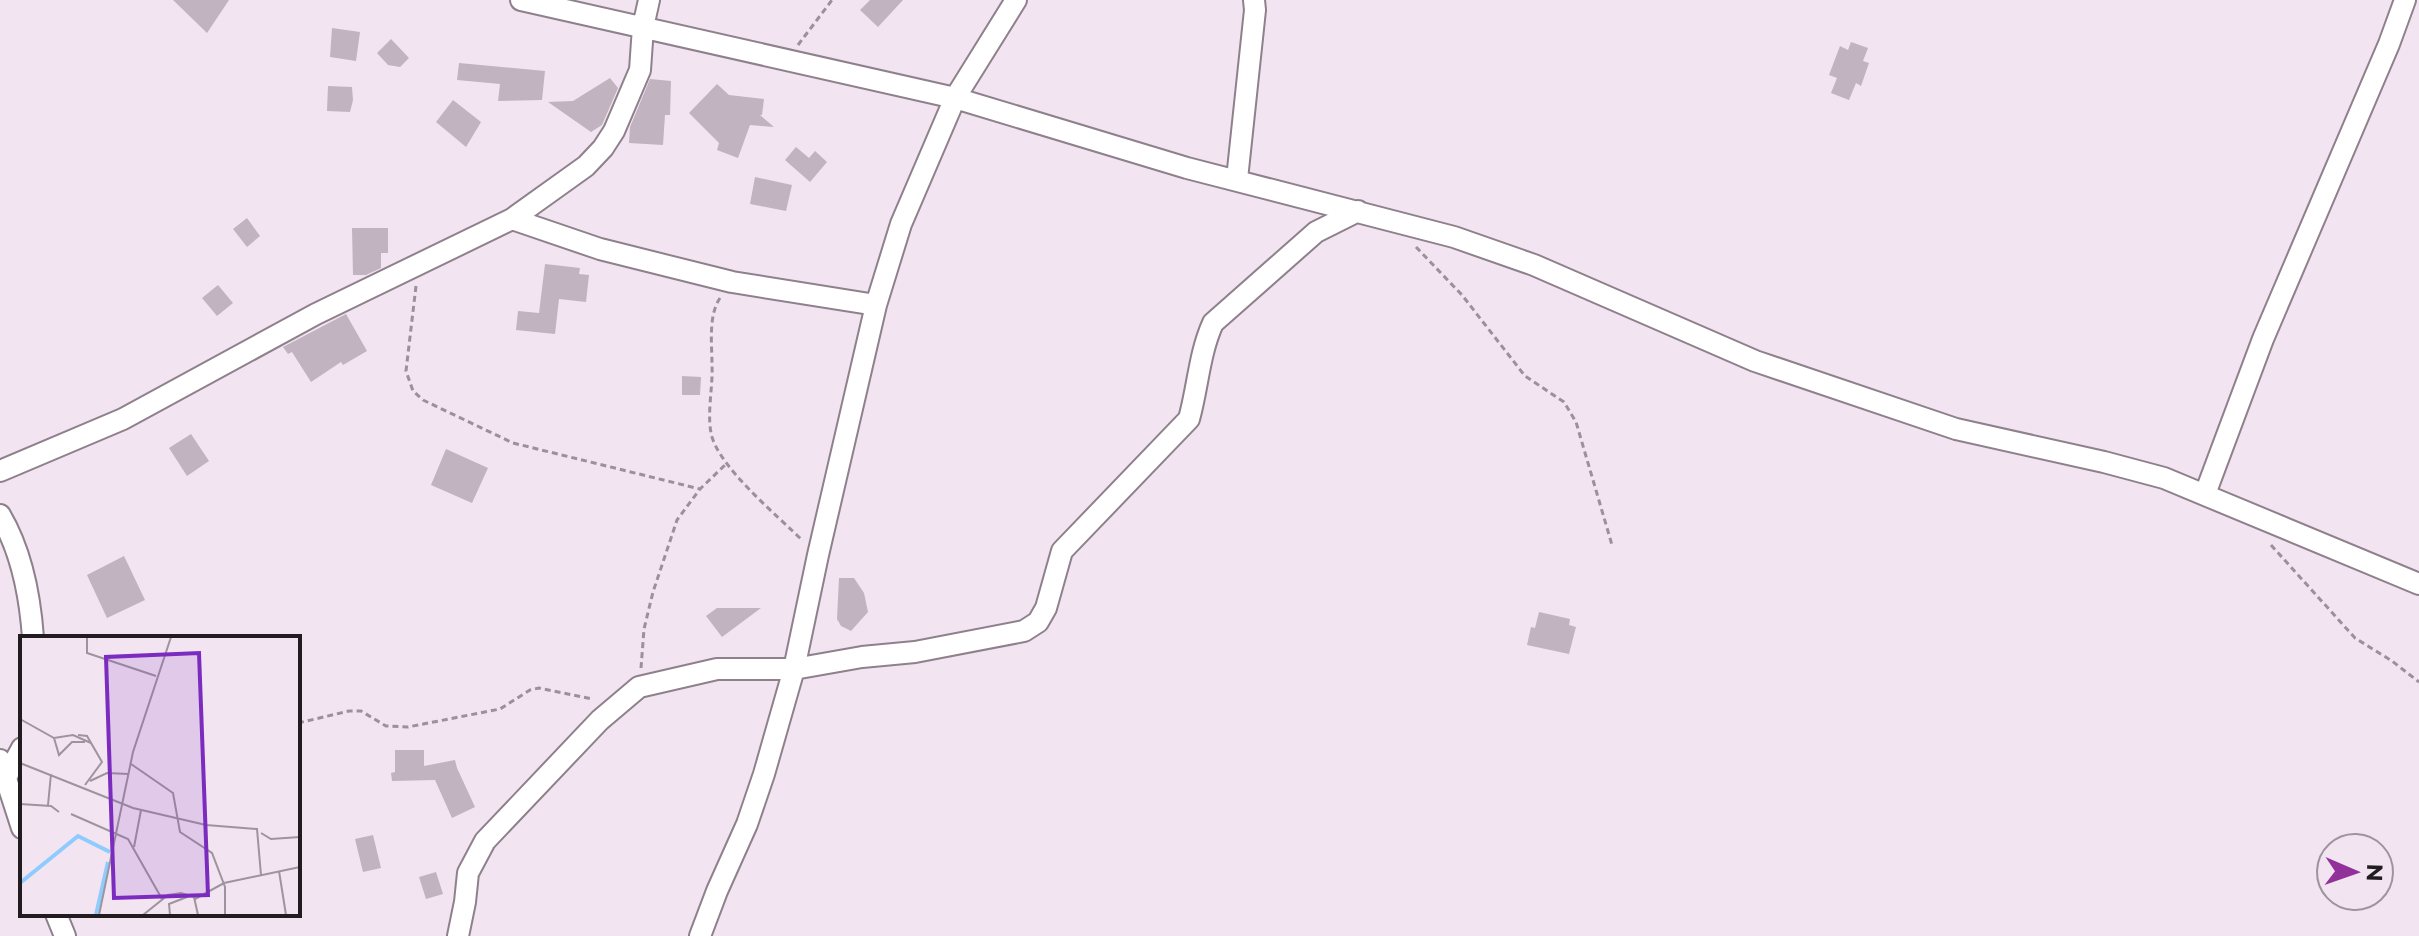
<svg xmlns="http://www.w3.org/2000/svg" width="2419" height="936" viewBox="0 0 2419 936" font-family="Montserrat,sans-serif">
	<rect width="100%" height="100%" fill="#f2e4f1"/>
	<path fill="#c1b3bf" d="M173,0H229L207,33Z
		M870,0H903L878,27L860,10Z
		M332,28L360,32L356,61L330,57Z
		M391,39L409,58L400,67L388,65L377,53Z
		M1851,42L1868,48L1863,61L1869,63L1861,86L1856,83L1849,100L1831,93L1837,78L1829,75L1840,46L1848,50Z
		M459,63L545,71L542,100L498,101L500,84L457,80Z
		M610,78L618,88L602,125L591,132L548,102L573,101Z
		M650,79L671,81L670,115H665L663,145L629,143L630,127Z
		M717,84L729,95L764,99L762,115H760L774,127L750,125L738,158L717,150L719,143L689,113Z
		M328,86L352,87L353,100L350,112L327,111Z
		M453,100L481,122L466,147L436,122Z
		M796,147L809,158L815,151L827,162L810,182L785,160Z
		M755,177L792,185L786,211L750,204Z
		M247,218L260,236L247,247L233,229Z
		M352,228H388V253H381V268L366,275H353Z
		M545,264L580,268L579,274L589,275L586,302L559,299L555,334L516,330L518,311L539,313Z
		M218,285L233,303L217,316L202,298Z
		M346,314L367,351L343,365L341,362L311,382L292,352L288,354L283,347Z
		M682,376L701,377L700,395H682Z
		M191,434L209,461L187,476L169,448Z
		M446,449L488,468L472,503L431,485Z
		M124,556L145,600L107,618L87,575Z
		M839,578H854L864,593L868,612L851,631L841,626L837,619Z
		M717,608H761L722,637L706,616Z
		M1539,612L1570,619L1569,625L1576,627L1569,654L1527,645L1531,627L1535,628Z
		M395,750H424V766L455,760L457,768L475,807L452,818L435,780L392,781L391,773L395,772Z
		M373,835L381,868L363,872L355,839Z
		M436,872L443,894L426,899L419,877Z"/>
	<g fill="none" stroke-linecap="round" stroke-linejoin="round">
		<defs>
			<path id="minor" d="M521,0L955,98L1187,168L1454,237L1534,265L1755,361L1956,429L2104,462L2164,478L2419,584
				M1237,179L1255,10L1254,0
				M512,219L600,249L732,282L876,305
				M0,471L123,419L316,314L512,219L586,166L603,148L614,131L640,70L643,27L649,0
				M2205,494L2263,339L2389,44L2405,0
				M0,515C22,552 30,595 33,638
				M0,760L22,828
				M3,783L22,748
				M56,914L65,936
				M458,936L465,902L468,873L485,841L600,720L639,687L717,669H794L862,657L915,652L1024,631L1038,622L1046,608L1062,551L1189,419C1198,387 1199,354 1213,323L1316,232L1358,211
				M700,936L717,891L747,824L764,774L794,669L818,555L876,305L901,224L955,98L1016,0"/>
		</defs>
		<use href="#minor" stroke="#8e818c" stroke-width="24"/>
		<path stroke="#9b919a" stroke-width="3" stroke-dasharray="6 4" stroke-linecap="butt" d="M798,45L832,0
			M1416,247L1462,295L1525,376L1564,402L1576,422L1612,545
			M416,286L406,371L413,391L423,400L513,443L700,489
			M720,298C708,316 712,344 712,365C713,388 707,411 711,433C717,466 778,516 803,541
			M2271,545L2355,638L2392,661L2419,682
			M641,668L644,629L653,592L677,520L700,489L726,464
			M298,723L349,711H361L386,726L408,727L500,709L530,690L539,688L592,699"/>
		<use href="#minor" stroke="#fff" stroke-width="20"/>
	</g>
	<g transform="translate(20 636)">
		<rect width="280" height="280" fill="#f2e4f1"/>
		<path fill="none" stroke="#8ecbfe" stroke-width="4" d="M0,247L58,200L90,216M76,279L88,226"/>
		<path fill="none" stroke="#9e949d" stroke-width="2" d="M67,1V17L136,40M0,83L34,102L53,99L71,107M58,99L67,100L82,126L65,149M34,102L39,119L52,106H65M0,127L113,172L186,189L237,193L241,239M111,128L153,157L160,196L192,217L205,251V279M70,145L87,137L108,138M0,168L31,170L39,176M28,169L31,138M51,178L108,203L142,263M241,197L251,203L280,201M114,211L121,174M259,235L266,279M175,263L204,247L280,231M79,279L113,116L151,1M123,279L148,259L161,257L174,261L178,279M150,279L149,268L172,259"/>
		<path fill="#7b2cbf" fill-opacity="0.15" stroke="#7b2cbf" stroke-width="4" d="M179,17L188,259L94,262L86,21Z"/>
		<rect width="280" height="280" fill="none" stroke="#211c20" stroke-width="4"/>
	</g>
	<g transform="translate(2355 872) rotate(92)"><circle r="38" fill="#f2e4f1" stroke="#9e949d" stroke-width="2"/>
	<path d="M0-6L14 30L0 20L-14 30Z" fill="#91319a"/>
	<text y="-12" font-size="22" font-weight="bold" text-anchor="middle" fill="#211c20">N</text>
	</g>
</svg>
